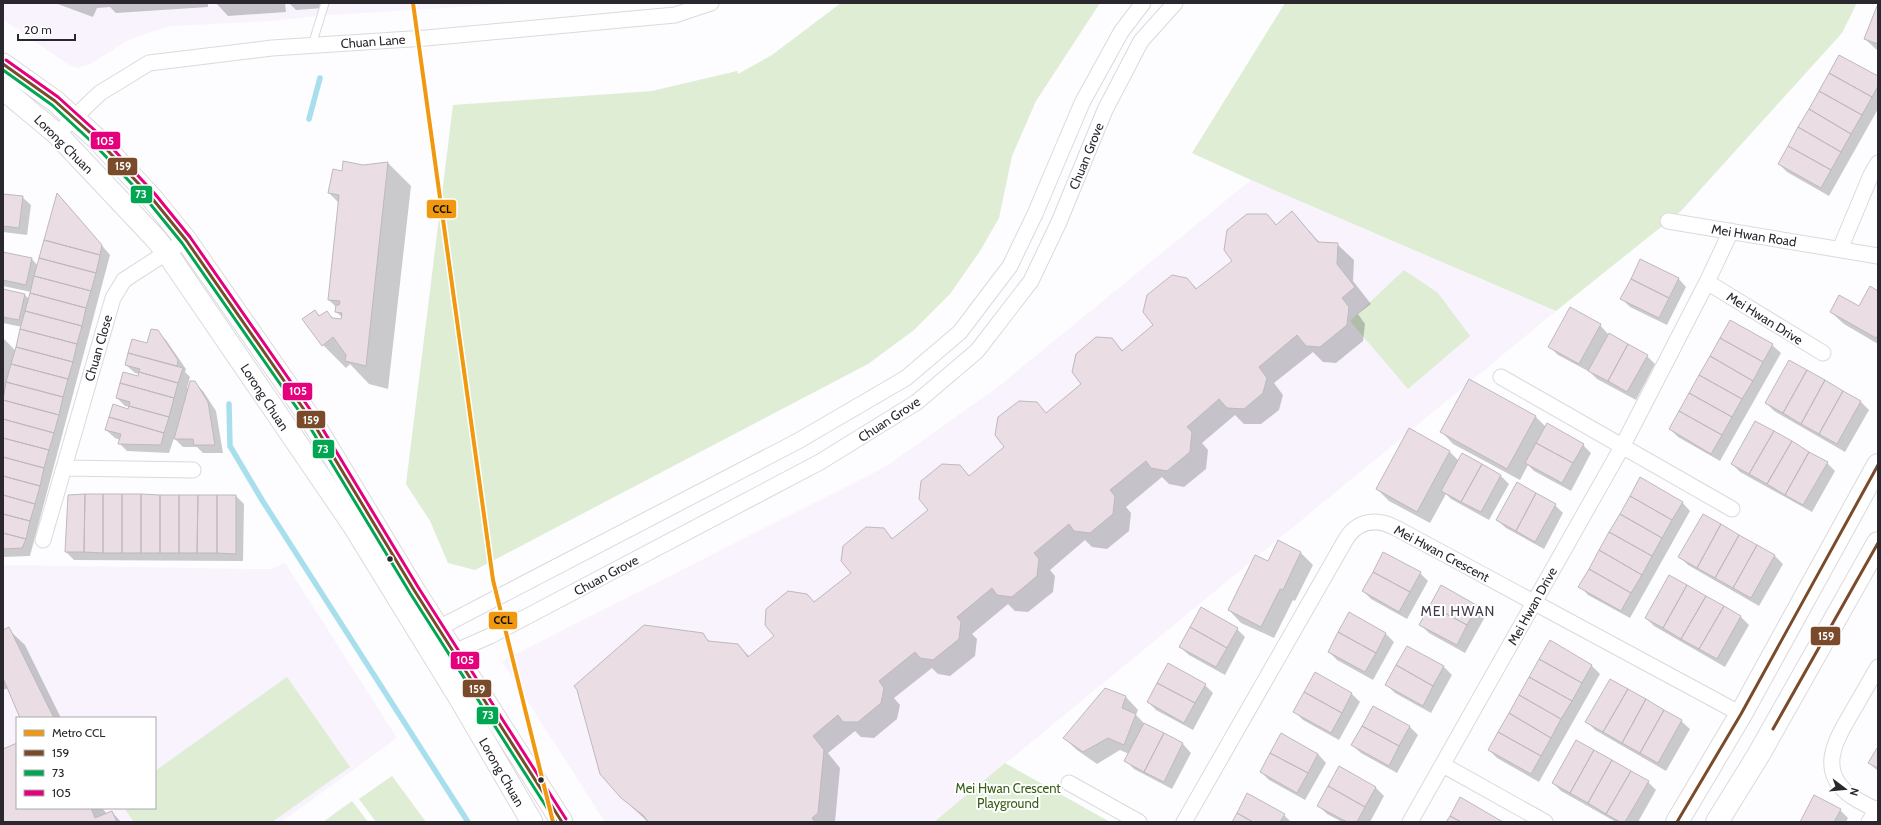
<svg xmlns="http://www.w3.org/2000/svg" width="1881" height="825" viewBox="0 0 1881 825" font-family="Cabin,sans-serif">
	<rect width="100%" height="100%" fill="#fdfcfe"/>
	<path fill="#f8f3fd" fill-rule="evenodd" d="M3,3H523L314,16L271,21L169,26L128,40L90,64L77,68L66,63L3,19Z
		M1251,180L1556,311L934,822H605L502,661L885,467L994,390Z
		M285,563L397,738L281,822H3V565L247,569H272ZM17,718H155V808H17Z"/>
	<path fill="#deedd4" d="M841,3H1100L1036,101L1012,156L999,218L980,251L950,294L914,330L868,364L475,570L448,563L430,521L406,484L453,105L652,91L737,71L738,74L772,55Z
		M1285,3H1857L1842,33L1681,211L1556,311L1251,180L1192,153Z
		M1404,270L1438,293L1470,336L1408,389L1350,321Z
		M287,677L350,767L272,822H134L124,808H155V771Z
		M1005,763L1110,822H934Z
		M392,776L426,822H376L359,799Z
		M352,801L368,822H323Z"/>
	<path fill="#0003" d="M55,3H208V7L116,13L110,7L97,8L93,17Z
		M216,3H285L286,12L228,16Z
		M289,3H324V8L296,10Z
		M1878,8V51L1865,39Z
		M1878,77V109L1829,196L1787,172L1779,164Z
		M388,163L411,186L388,389L369,384L350,364L346,368L323,345L315,311L320,316L327,312L334,319L341,320L342,317L336,312L337,308L329,300L339,203L329,193L363,166Z
		M3,195L22,197L31,205L27,235L3,232Z
		M65,202L110,255L30,556L3,557V338L15,350L22,327L3,323V290L25,295L29,299L31,292L3,286V253L32,259L38,266Z
		M1292,212L1320,243L1337,244L1354,260L1353,281L1371,304L1358,314L1365,324L1363,341L1336,363L1323,362L1313,352L1274,383L1283,395L1279,410L1261,424H1244L1235,415L1202,443L1208,450L1206,469L1184,487L1169,484L1162,477L1126,507L1131,513L1129,531L1107,549L1092,547L1085,540L1050,570L1055,576L1053,592L1028,612L1015,611L1008,604L972,634L977,639L975,656L950,676L938,674L932,668L894,698L900,705L897,719L874,738L861,737L855,731L828,753L840,768L835,822H648L622,798L702,634L710,642L738,645L750,657L852,573L883,529L893,539L929,510L959,466L970,477L1006,447L1036,403L1047,414L1083,384L1112,339L1123,351L1155,325L1187,279L1198,290L1234,261L1267,215L1277,225Z
		M1678,278L1686,287L1667,325L1630,307L1622,299Z
		M1878,292V344L1844,324L1831,312L1859,307Z
		M1600,325L1608,334L1647,356L1655,364L1636,400L1597,379L1588,370V371L1558,355L1550,347Z
		M157,331L166,340L186,369L185,372L190,377L187,388L189,389L194,382L203,391L216,411L223,453H203L197,447H183L174,438L169,453L127,451L119,443L120,440L115,438L106,430L129,410L130,407L125,406L117,398L139,377V374L135,373L126,365L133,340L148,344Z
		M1772,345L1781,353L1720,461L1678,437L1670,429Z
		M1789,361L1861,402L1869,410L1845,452L1774,411L1766,403Z
		M1535,416L1546,427L1583,445L1591,453L1571,491L1534,471L1528,465L1520,480L1453,444L1441,431Z
		M1409,430L1450,452L1459,461L1501,476L1509,484L1489,520L1451,499L1446,494L1430,523L1389,501L1377,489Z
		M1827,463L1835,471L1812,512L1740,472L1732,464Z
		M236,496L244,504L243,561L74,560L66,552Z
		M1682,502L1690,511L1630,618L1588,595L1580,586Z
		M1555,505L1563,513L1544,549L1506,528L1497,520Z
		M1703,516L1775,556L1783,564L1759,606L1688,565L1680,557Z
		M1301,553L1313,565L1295,601L1293,600L1274,638L1241,623L1229,610L1268,562Z
		M1420,573L1428,581L1407,619L1371,599L1363,591Z
		M1670,577L1741,617L1749,625L1725,667L1654,626L1646,618Z
		M1441,587L1478,607L1486,615L1465,653L1429,633L1421,625Z
		M1350,614L1386,634L1394,642L1373,680L1337,660L1329,652Z
		M8,629L25,645L61,718H21L8,688L3,690V631Z
		M1237,629L1245,637L1225,675L1189,655L1180,647Z
		M1550,642L1592,666L1600,674L1539,782L1497,758L1489,750Z
		M1407,647L1444,667L1452,675L1431,713L1395,693L1387,685Z
		M1316,674L1352,694L1360,702L1339,740L1303,720L1295,712Z
		M1205,685L1213,693L1193,730L1156,710L1148,702Z
		M1105,689L1126,697L1138,710L1136,715L1146,725L1183,744L1191,753L1172,789L1134,769L1126,761L1129,754L1120,750L1097,764L1077,750L1064,738Z
		M1373,707L1410,727L1418,735L1397,773L1361,753L1352,745Z
		M1681,721L1690,729L1666,771L1595,730L1587,722Z
		M17,744V808H102L107,814L112,812L121,822H3V750Z
		M1878,747V771L1869,763Z
		M1318,754L1326,763L1305,800L1269,780L1261,772Z
		M1339,768L1376,788L1384,796L1370,822H1342L1327,814L1319,806Z
		M1648,782L1656,790L1638,822H1616L1561,791L1553,783Z
		M1840,810L1848,818L1846,822H1801Z
		M1284,815L1291,822H1233Z"/>
	<g fill="none" stroke-linecap="round" stroke-linejoin="round">
		<path stroke="#a8dfed" stroke-width="5.5" d="M309,119L320,78
			M229,404L230,446L262,500L468,822"/>
	</g>
	<path fill="#eadde4" stroke="#beb9bc" d="M1877,6H1878V44L1864,39Z
		M1839,55L1878,76V86L1872,97L1829,73Z
		M1829,73L1872,97L1862,115L1819,91Z
		M1819,91L1862,115L1851,134L1809,109Z
		M1809,109L1851,134L1841,152L1798,127Z
		M1798,127L1841,152L1831,170L1788,146Z
		M1788,146L1831,170L1821,188L1778,164Z
		M343,161L363,165L388,162L366,366L345,361L346,355L333,337L322,346L302,319L315,310L319,316L327,311L332,318L341,319L342,313L335,312L336,305H339L340,301L328,300L339,195L328,193L333,169L342,171Z
		M57,193L102,245L100,255L44,240Z
		M3,194L23,196L19,228L3,226Z
		M1292,211L1318,242L1338,243L1337,264L1355,287L1342,298L1349,307L1347,325L1320,347L1306,346L1297,335L1259,367L1267,378L1263,393L1244,409L1227,408L1219,399L1187,427L1192,432L1190,452L1167,471L1151,468L1146,461L1110,490L1115,496L1113,514L1090,533L1074,531L1069,524L1034,553L1039,559L1037,576L1012,597L997,595L992,588L957,617L961,622L959,639L933,660L920,658L915,652L879,681L884,688L881,703L858,722H843L838,715L813,736L824,750L818,813L812,818L815,822H648L644,816L621,798L600,774L577,690L574,686L644,625L703,633L708,641L738,644L748,657L774,636L765,625L766,609L788,591L807,594L814,602L851,573L841,561L843,546L866,527L884,528L892,539L928,510L919,499L921,481L942,464L960,465L969,476L1004,447L995,435L998,417L1019,401L1037,402L1046,413L1081,384L1072,372L1076,354L1096,337L1112,338L1122,351L1153,325L1143,312L1147,295L1172,275L1187,278L1196,289L1232,261L1224,250L1227,230L1247,214H1267L1276,225Z
		M44,240L100,255L96,273L39,258Z
		M3,252L32,258L26,285L3,280Z
		M39,258L96,273L91,291L34,276Z
		M1640,259L1679,278L1669,298L1631,279Z
		M34,276L91,291L86,308L30,293Z
		M1631,279L1669,298L1659,318L1620,299Z
		M1870,286L1878,291V335L1876,338L1830,312L1839,295L1859,306Z
		M3,289L25,294L19,320L3,317Z
		M30,293L86,308L82,326L25,311Z
		M1570,307L1601,324L1579,364L1548,347Z
		M25,311L82,326L77,344L20,329Z
		M1730,320L1773,344L1763,362L1720,338Z
		M20,329L77,344L73,362L16,347Z
		M151,329L158,330L178,360L177,366L128,353L132,339L147,343Z
		M1609,333L1628,344L1608,381L1588,371Z
		M1720,338L1763,362L1753,381L1710,356Z
		M1628,344L1648,355L1627,392L1608,381Z
		M16,347L73,362L68,379L11,364Z
		M128,353L183,368L178,383L139,372L140,369L125,365Z
		M1710,356L1753,381L1742,399L1699,375Z
		M1789,360L1807,370L1783,413L1765,403Z
		M11,364L68,379L63,397L6,382Z
		M1807,370L1825,380L1801,424L1783,413Z
		M123,372L138,376L139,372L178,383L174,398L120,383Z
		M1699,375L1742,399L1732,417L1689,393Z
		M1469,379L1536,416L1507,469L1440,432Z
		M1825,380L1843,391L1819,434L1801,424Z
		M190,381H195L208,402L215,445H194L193,439H174Z
		M6,382L63,397L59,415L3,400Z
		M120,383L174,398L169,417L129,406L130,402L116,398Z
		M1843,391L1861,401L1837,444L1819,434Z
		M1689,393L1732,417L1722,435L1679,411Z
		M3,400L59,415L54,433L3,419Z
		M113,404L128,409L129,406L169,417L164,433L109,417Z
		M1679,411L1722,435L1711,454L1669,429Z
		M109,417L164,433L161,445L118,444L121,434L105,430Z
		M3,419L54,433L49,450L3,438Z
		M1755,421L1774,431L1749,474L1731,464Z
		M1547,423L1584,444L1573,463L1536,443Z
		M1409,428L1450,451L1417,512L1376,489Z
		M1774,431L1792,441L1767,484L1749,474Z
		M3,438L49,450L44,468L3,457Z
		M1792,441L1809,452L1785,495L1767,484Z
		M1536,443L1573,463L1562,483L1525,463Z
		M1809,452L1828,462L1803,505L1785,495Z
		M1462,453L1482,464L1461,502L1441,491Z
		M3,457L44,468L40,486L3,476Z
		M1482,464L1501,475L1481,512L1461,502Z
		M3,476L40,486L35,504L3,495Z
		M1640,477L1683,502L1672,520L1630,496Z
		M1517,482L1536,493L1516,531L1496,520Z
		M1536,493L1556,504L1535,542L1516,531Z
		M85,494H103V553L84,552Z
		M85,494L84,552H65L68,495Z
		M103,494H122V553H103Z
		M122,494H141V553H122Z
		M141,494L160,495V553H141Z
		M3,495L35,504L30,521L3,514Z
		M160,495H179V553H160Z
		M179,495H198L197,553H179Z
		M198,495H217V553H197Z
		M217,495H236V554L217,553Z
		M1630,496L1672,520L1662,538L1620,514Z
		M3,514L30,521L26,539L3,533Z
		M1620,514L1662,538L1652,556L1609,532Z
		M1703,514L1721,524L1697,568L1678,557Z
		M1721,524L1739,535L1715,578L1697,568Z
		M1609,532L1652,556L1642,575L1599,550Z
		M3,533L26,539L22,548L3,549Z
		M1739,535L1757,545L1733,588L1715,578Z
		M1278,540L1301,552L1283,590L1280,589L1261,627L1228,610L1255,555L1268,561Z
		M1757,545L1775,555L1751,598L1733,588Z
		M1599,550L1642,575L1631,593L1589,569Z
		M1383,552L1421,572L1410,592L1373,572Z
		M1589,569L1631,593L1621,611L1578,587Z
		M1373,572L1410,592L1399,612L1362,591Z
		M1669,575L1687,585L1663,628L1645,618Z
		M1441,585L1478,606L1467,625L1430,605Z
		M1687,585L1706,596L1681,639L1663,628Z
		M1706,596L1724,606L1699,649L1681,639Z
		M1430,605L1467,625L1457,645L1419,625Z
		M1724,606L1741,616L1717,659L1699,649Z
		M1201,607L1238,628L1227,648L1190,627Z
		M1349,612L1386,633L1376,653L1338,632Z
		M9,627L40,690L54,718H20L3,678V630Z
		M1190,627L1227,648L1216,667L1179,647Z
		M1338,632L1376,653L1365,672L1328,652Z
		M1550,640L1592,665L1582,683L1539,659Z
		M1407,646L1444,666L1433,686L1396,665Z
		M1539,659L1582,683L1572,701L1529,677Z
		M1168,663L1206,684L1195,703L1157,683Z
		M1396,665L1433,686L1423,706L1385,685Z
		M1315,672L1352,693L1342,713L1304,692Z
		M1529,677L1572,701L1561,719L1519,695Z
		M1610,679L1628,689L1603,732L1585,722Z
		M1157,683L1195,703L1184,723L1147,702Z
		M1105,688L1126,696L1122,708L1136,714L1124,745L1108,738L1083,752L1063,738Z
		M1628,689L1646,699L1622,743L1603,732Z
		M1304,692L1342,713L1331,733L1293,712Z
		M1519,695L1561,719L1551,738L1509,713Z
		M1646,699L1664,710L1640,753L1622,743Z
		M1373,706L1410,726L1399,746L1362,726Z
		M1664,710L1682,720L1658,763L1640,753Z
		M1509,713L1551,738L1541,756L1498,732Z
		M1144,723L1164,733L1144,772L1124,761Z
		M1362,726L1399,746L1389,766L1351,745Z
		M1498,732L1541,756L1531,774L1488,750Z
		M1164,733L1183,743L1164,782L1144,772Z
		M1281,733L1318,754L1308,773L1270,753Z
		M1576,740L1594,750L1570,793L1552,783Z
		M17,743V808H91L95,818L112,811L117,822H3V749Z
		M1877,748L1878,749V768L1868,763Z
		M1594,750L1612,760L1588,803L1570,793Z
		M1270,753L1308,773L1297,793L1260,772Z
		M1612,760L1631,771L1606,814L1588,803Z
		M1339,766L1376,787L1365,807L1328,786Z
		M1631,771L1649,781L1625,822H1620L1606,814Z
		M1328,786L1365,807L1357,822H1347L1317,806Z
		M1247,793L1285,814L1280,822H1253L1237,813Z
		M1814,795L1841,809L1834,822H1800Z
		M1460,797L1503,822H1461L1450,816Z
		M1237,813L1253,822H1232Z
		M1450,816L1461,822H1446Z"/>
	<g fill="none" stroke-linecap="round" stroke-linejoin="round">
		<defs>
			<path id="lane" d="M312,45L325,3"/>
			<path id="street" d="M57,134L100,93L149,63L272,48L426,38L675,15L711,3
				M1668,221L1878,256
				M1840,249L1871,175L1878,163
				M1707,282L1823,353
				M1501,377L1732,509
				M64,468L193,470
				M43,540L113,298L124,280L186,240
				M431,632L798,441L906,378L960,332L1010,266L1035,214L1082,103L1121,32L1143,3
				M445,656L490,636L820,462L917,402L977,351L1031,281L1059,222L1105,110L1141,41L1175,3
				M1878,667C1869,682 1861,697 1852,712C1835,741 1817,771 1851,796C1859,801 1869,807 1878,810
				M1443,765L1545,822
				M1069,783L1139,822
				M1184,822L1346,539C1358,520 1377,518 1396,528L1741,714
				M1410,822L1622,447L1707,282L1731,231
				M1869,822L1877,810"/>
			<path id="secondary" d="M3,64L55,101L97,139L151,197L186,240L312,421L414,590L562,822
				M3,89L57,134L156,239L167,253L353,525L460,699L532,822"/>
			<path id="primary" d="M1677,822L1741,714L1878,465
				M1717,822L1759,754L1878,543"/>
		</defs>
		<use href="#lane" stroke="#dbd9dd" stroke-width="9"/>
		<use href="#street" stroke="#dbd9dd" stroke-width="17"/>
		<use href="#secondary" stroke="#dbd9dd" stroke-width="23"/>
		<use href="#primary" stroke="#dbd9dd" stroke-width="24"/>
		<use href="#lane" stroke="#fff" stroke-width="7"/>
		<use href="#street" stroke="#fff" stroke-width="15"/>
		<use href="#secondary" stroke="#fff" stroke-width="21"/>
		<use href="#primary" stroke="#fff" stroke-width="22"/>
		<defs>
			<path id="bus-1" d="M3,64L55,101L97,139L151,197L186,240L312,421L414,590L562,822
				M1773,729L1878,543
				M1677,822L1741,714L1878,465"/>
			<path id="bus-2" d="M3,70L52,105L93,143L147,200L182,243L308,424L410,593L556,822"/>
			<path id="bus-3" d="M6,60L58,97L100,135L155,194L190,237L316,418L418,587L566,819"/>
		</defs>
		<use href="#bus-1" stroke="#fff" stroke-width="6"/>
		<use href="#bus-2" stroke="#fff" stroke-width="6"/>
		<use href="#bus-3" stroke="#fff" stroke-width="6"/>
		<use href="#bus-1" stroke="#7a4b2a" stroke-width="3"/>
		<use href="#bus-2" stroke="#00a651" stroke-width="3"/>
		<use href="#bus-3" stroke="#e5007d" stroke-width="3"/>
		<defs>
			<path id="metro-1" d="M413,3L493,580L553,822"/>
		</defs>
		<use href="#metro-1" stroke="#fff" stroke-width="7"/>
		<use href="#metro-1" stroke="#f0980f" stroke-width="4"/>
	</g>
	<g fill="#2b272f" stroke="#fff" stroke-width="1.5">
		<circle cx="390" cy="559" r="3.5"/>
		<circle cx="541" cy="780" r="3.5"/>
	</g>
	<g text-anchor="middle" dominant-baseline="central" stroke-width="4" stroke-linejoin="round" paint-order="stroke">
		<g font-size="13" fill="#2b272f" stroke="#fff">
			<text transform="translate(373 41) rotate(-4)">Chuan Lane</text>
			<text transform="translate(64 144) rotate(45)">Lorong Chuan</text>
			<text transform="translate(1086 156) rotate(-68)">Chuan Grove</text>
			<text transform="translate(1754 235) rotate(9)">Mei Hwan Road</text>
			<text transform="translate(1765 318) rotate(32)">Mei Hwan Drive</text>
			<text transform="translate(98 348) rotate(-74)">Chuan Close</text>
			<text transform="translate(265 397) rotate(57)">Lorong Chuan</text>
			<text transform="translate(889 419) rotate(-33)">Chuan Grove</text>
			<text transform="translate(1442 553) rotate(28)">Mei Hwan Crescent</text>
			<text transform="translate(606 575) rotate(-28)">Chuan Grove</text>
			<text transform="translate(1532 606) rotate(-61)">Mei Hwan Drive</text>
			<text transform="translate(502 772) rotate(60)">Lorong Chuan</text>
		</g>
		<g font-size="13" fill="#385f14" stroke="#fff">
			<text x="1008" y="788">Mei Hwan Crescent<tspan x="1008" dy="15">Playground</tspan></text>
		</g>
		<g font-size="14" letter-spacing="1" fill="#443c4c" stroke="#fff">
			<text x="1458" y="611">MEI HWAN</text>
		</g>
	</g>
	<g stroke="#fff" stroke-width="1.5">
		<rect x="90" y="131" width="31" height="19" rx="4" fill="#e5007d"/>
		<rect x="107" y="157" width="31" height="19" rx="4" fill="#7a4b2a"/>
		<rect x="130" y="185" width="23" height="19" rx="4" fill="#00a651"/>
		<rect x="426" y="199" width="31" height="20" rx="4" fill="#f0980f"/>
		<rect x="282" y="382" width="31" height="19" rx="4" fill="#e5007d"/>
		<rect x="296" y="410" width="30" height="19" rx="4" fill="#7a4b2a"/>
		<rect x="312" y="439" width="23" height="20" rx="4" fill="#00a651"/>
		<rect x="488" y="611" width="30" height="19" rx="4" fill="#f0980f"/>
		<rect x="1810" y="626" width="31" height="20" rx="4" fill="#7a4b2a"/>
		<rect x="450" y="651" width="30" height="19" rx="4" fill="#e5007d"/>
		<rect x="462" y="679" width="30" height="19" rx="4" fill="#7a4b2a"/>
		<rect x="476" y="706" width="23" height="19" rx="4" fill="#00a651"/>
	</g>
	<g font-size="11" text-anchor="middle" font-weight="bold" fill="#fff">
		<text x="105" y="145">105</text>
		<text x="123" y="170">159</text>
		<text x="141" y="198">73</text>
		<text x="298" y="395">105</text>
		<text x="311" y="424">159</text>
		<text x="323" y="453">73</text>
		<text x="1826" y="640">159</text>
		<text x="465" y="664">105</text>
		<text x="477" y="693">159</text>
		<text x="488" y="719">73</text>
	</g>
	<g font-size="11" text-anchor="middle" font-weight="bold" fill="#111">
		<text x="442" y="213">CCL</text>
		<text x="503" y="624">CCL</text>
	</g>
	<rect width="1881" height="825" fill="none" stroke="#2b272f" stroke-width="8"/>
	<rect x="16" y="717" width="140" height="92" fill="#ffffff" stroke="#aaa9ac"/>
	<rect x="24" y="730" width="20" height="6" fill="#f0980f" stroke="#aaa9ac"/>
	<text x="52" y="737" font-size="12" fill="#2b272f">Metro CCL</text>
	<rect x="24" y="750" width="20" height="6" fill="#7a4b2a" stroke="#aaa9ac"/>
	<text x="52" y="757" font-size="12" fill="#2b272f">159</text>
	<rect x="24" y="770" width="20" height="6" fill="#00a651" stroke="#aaa9ac"/>
	<text x="52" y="777" font-size="12" fill="#2b272f">73</text>
	<rect x="24" y="790" width="20" height="6" fill="#e5007d" stroke="#aaa9ac"/>
	<text x="52" y="797" font-size="12" fill="#2b272f">105</text>
	<g transform="translate(1845 789) rotate(106)" stroke="#ffffff" stroke-width="3" paint-order="stroke">
	<path d="M0-3L7 15L0 10L-7 15Z" fill="#2b272f"/>
	<text y="-6" font-size="11" font-weight="bold" text-anchor="middle" fill="#2b272f">N</text>
	</g>
	<path d="M18 34v6h57v-6" fill="none" stroke="#2b272f" stroke-width="2"/>
	<text x="24" y="34" font-size="12" fill="#2b272f" stroke="#ffffff" stroke-width="3" paint-order="stroke">20 m</text>
</svg>
